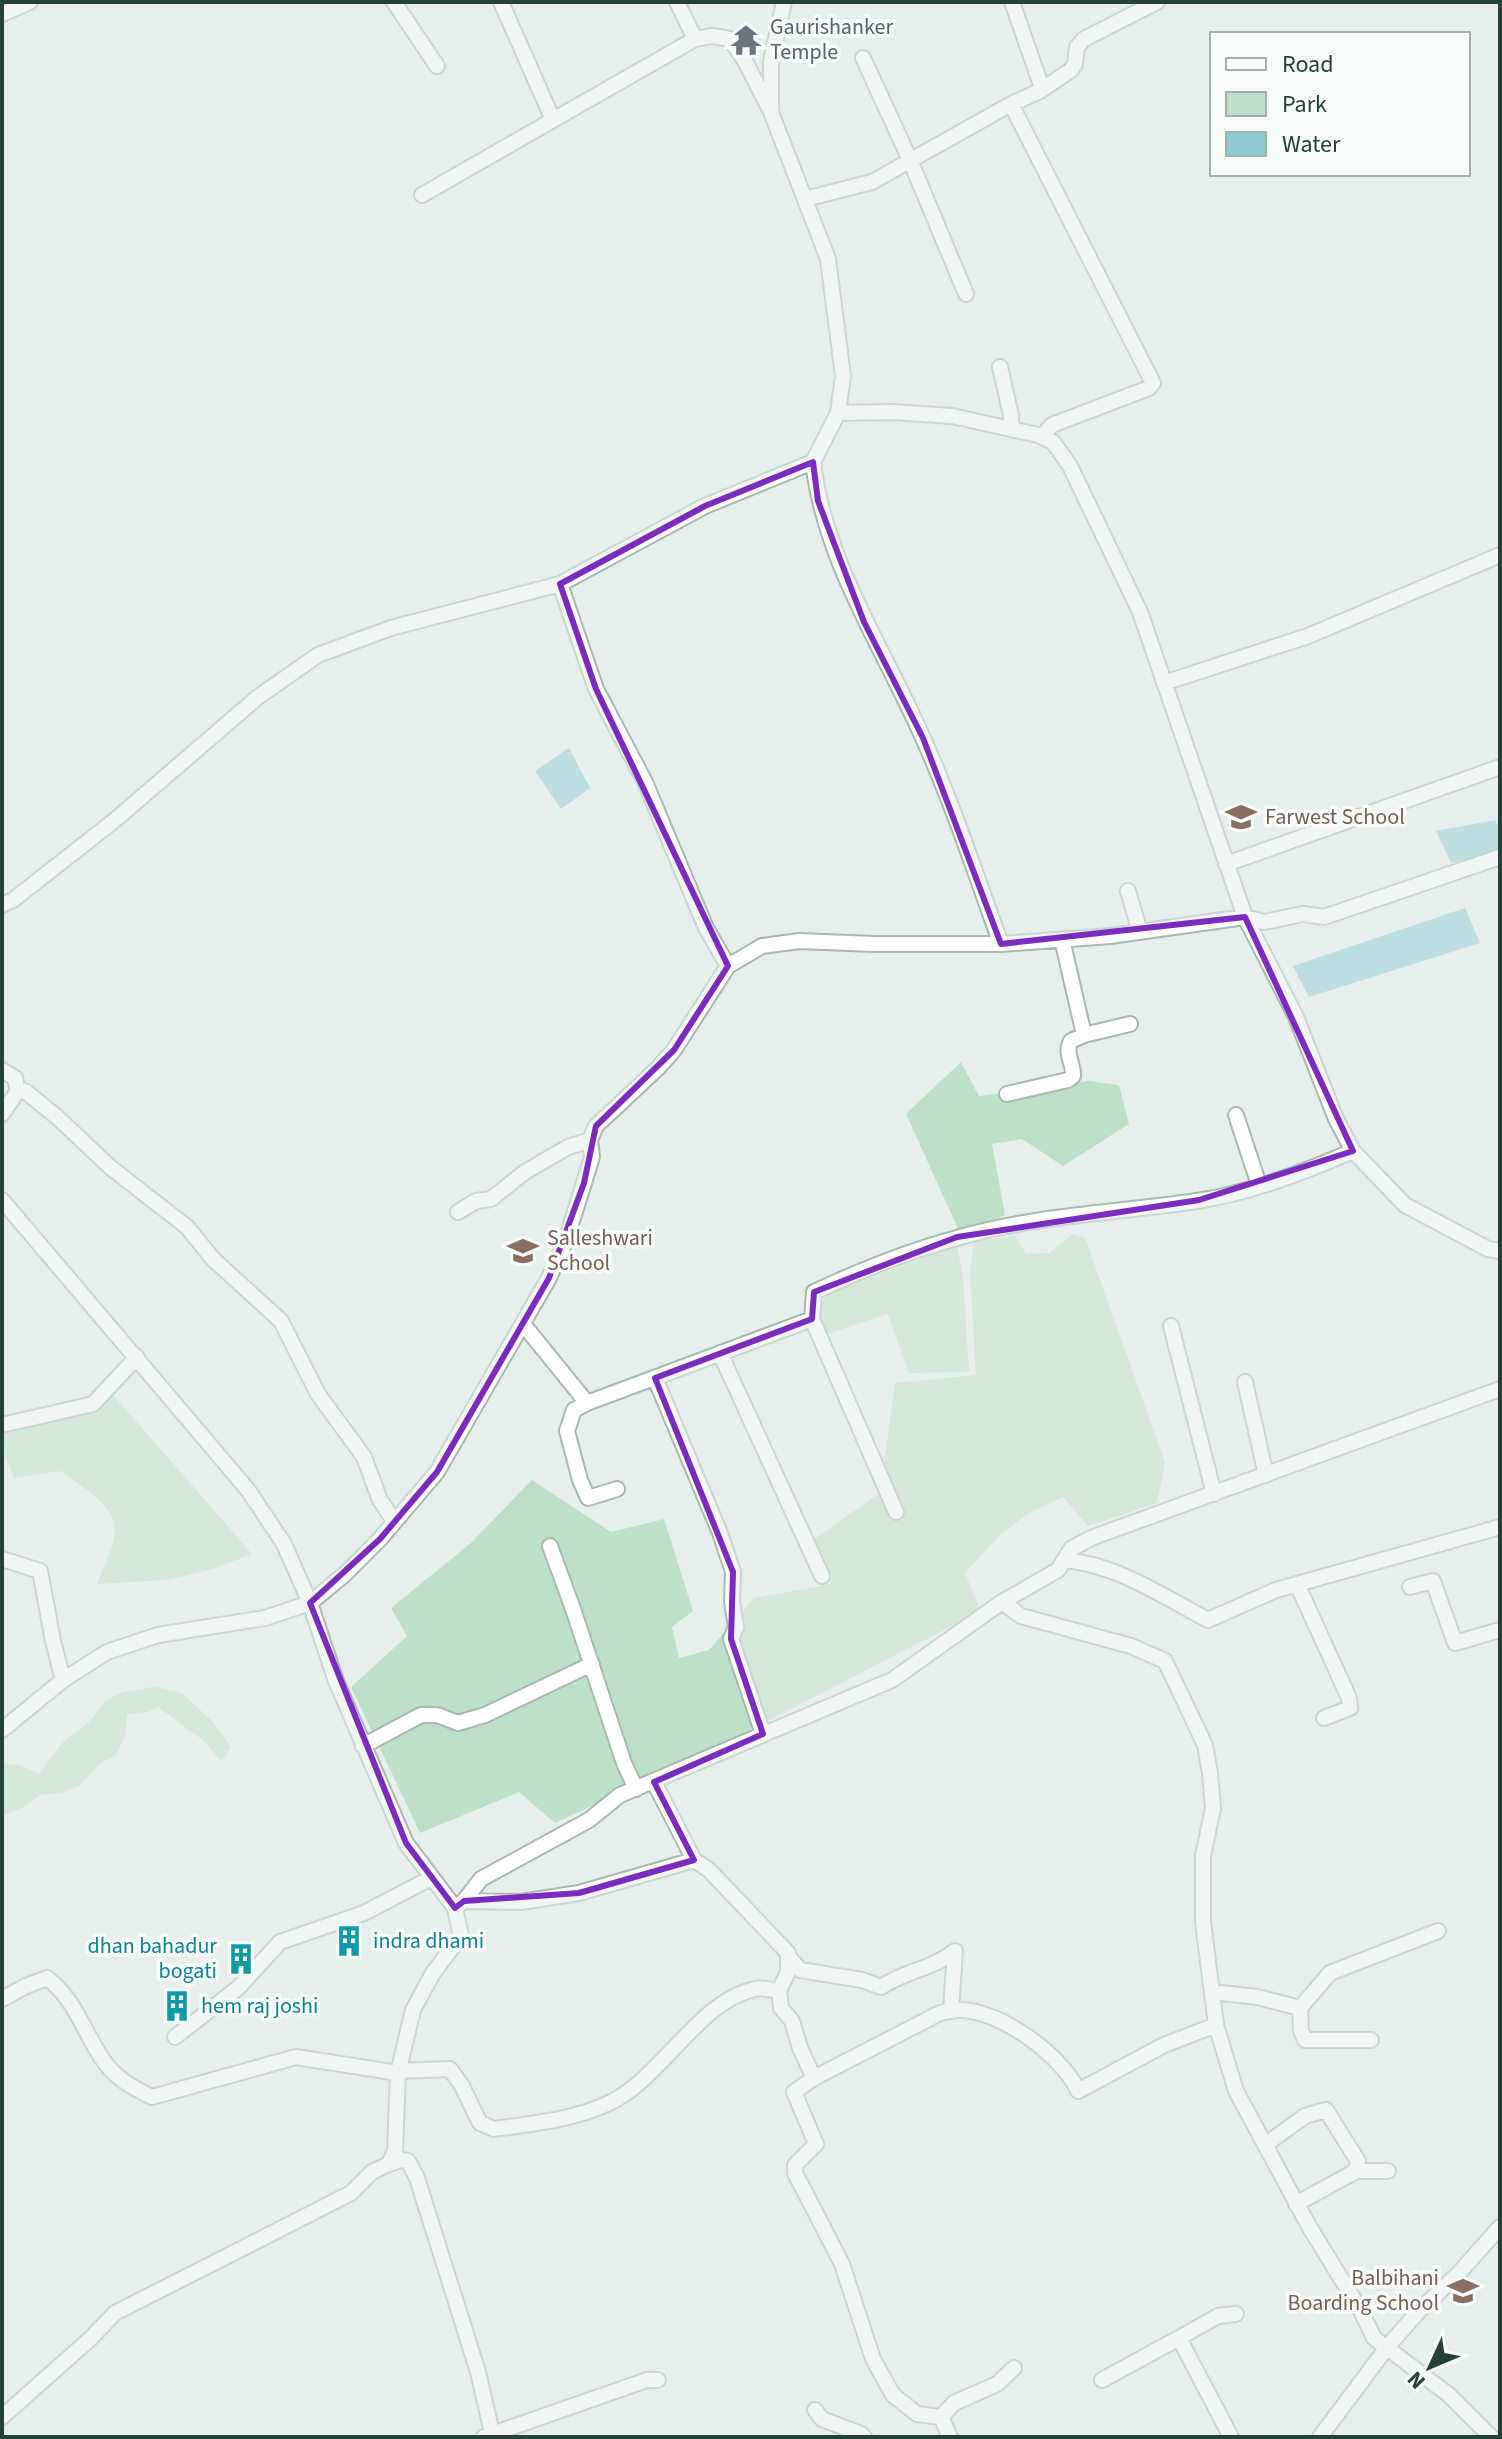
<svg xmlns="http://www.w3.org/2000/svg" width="1502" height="2439" viewBox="0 0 1502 2439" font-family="'Source Sans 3',sans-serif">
	<rect width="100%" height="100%" fill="#e6efeb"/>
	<path fill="#bfe0c8" d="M961,1062L979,1096L1088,1081L1119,1085L1129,1124L1063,1166L1022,1139L992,1144L1005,1215L960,1233L906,1114Z
		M1073,1234L1085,1238L1165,1462L1157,1503L1088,1526L1063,1497L1027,1514L1001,1534L965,1573L981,1611L709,1751L555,1823L519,1792L420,1833L351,1687L407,1636L391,1608L471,1543L532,1480L611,1532L664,1519L693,1611L672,1627L679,1658L709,1650L754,1598L831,1584L810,1542L880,1493L895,1383L976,1375L970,1272L974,1242L1015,1236L1026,1254L1049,1253Z
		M957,1246L963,1277L969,1372L909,1373L888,1314L828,1334L816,1311L829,1293Z
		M107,1388L252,1554L213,1569L167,1580L97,1584C102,1570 116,1543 115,1529C114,1503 79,1485 60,1471L14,1478L2,1447V1434L73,1415L100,1412Z
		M155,1687L182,1693L213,1722L231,1747L221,1761L204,1741L158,1707L148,1712L127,1714L125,1737L115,1756L102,1762L79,1786L61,1793L42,1794L22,1808L2,1815V1764L18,1765L39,1774L64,1741L89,1722L105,1701L122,1692Z"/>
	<path fill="#8ec9d4" d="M569,748L590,788L561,809L535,771Z
		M1495,820L1500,830V851L1451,863L1436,831Z
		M1465,908L1480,943L1309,997L1293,966Z"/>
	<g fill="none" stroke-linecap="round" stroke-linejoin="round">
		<defs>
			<path id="minor" d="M394,2L437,66
				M501,2L553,120L695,39
				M677,2L695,39L712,36L730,39L745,61L769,108
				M1012,2L1042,88
				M2,14L30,2
				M863,58L910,160L966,294
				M1011,104L1153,383L1149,388L1052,425L1044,434L1038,435
				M422,195L553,120
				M805,199L872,182L1011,104L1040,91L1071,70L1075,64L1077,47L1084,39L1157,2
				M1000,367L1011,415V429
				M838,413L893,412L952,416L1038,435L1053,442L1070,466L1140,612L1245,917L1296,1017L1336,1119L1353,1151L1405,1205L1488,1249L1500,1251
				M813,462C825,563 883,647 923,738C953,805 976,875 1001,944
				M560,584L596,689L645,782L706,928L728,966
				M1164,683L1308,636L1500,555
				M1226,864L1500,767
				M1128,891L1140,932
				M2,905L13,900L115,820L258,697L318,655L391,628L560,584L705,506L813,462L838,413L843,376L828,259L771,112V61L784,2
				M1062,939L1084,1035
				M2,1070L15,1078L18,1091
				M1007,1094L1068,1080L1073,1076C1074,1064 1064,1053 1071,1041L1084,1035L1130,1024
				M2,1114L18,1091H25L57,1117L110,1167L187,1227L213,1259L281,1321L318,1394L364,1457L380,1500L394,1521
				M1236,1115L1259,1185
				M2,1200L248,1490L284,1544L310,1603L336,1681L406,1843L455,1908L461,1936L433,1973L413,2010L398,2073L395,2151L389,2164L372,2172L351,2193L115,2313L90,2339L2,2417
				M458,1212L476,1201L491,1199L525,1172L568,1147L590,1140
				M812,1319L896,1512
				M523,1324L587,1403L812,1319L814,1292C859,1271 909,1251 957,1238C1035,1215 1117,1213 1197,1201C1250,1193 1304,1172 1353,1151
				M1171,1326L1214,1494
				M720,1353L822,1576
				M655,1378L720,1533L733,1572L732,1602L736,1627L731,1639L763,1734
				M1245,1382L1266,1475
				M587,1403L574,1410L567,1431L580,1480L588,1498L617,1489
				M2,1425L93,1404L137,1357
				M550,1546L573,1609L624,1763L636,1789
				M2,1559L40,1571L53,1641L63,1680
				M1065,1560C1118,1565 1162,1596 1208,1620L1276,1590L1500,1527
				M1297,1584L1349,1698L1350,1708L1324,1718
				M1410,1587L1433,1581L1455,1643L1500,1630
				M1002,1602L1021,1616L1131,1646L1165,1661L1205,1745L1210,1773L1213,1808L1203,1856V1922L1216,2025L1236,2091L1310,2228L1361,2311L1374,2338L1449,2395L1491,2437
				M2,1730L63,1680L107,1652L158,1635L265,1618L310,1603L345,1574L380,1539L437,1472L549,1278L566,1240L584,1183L592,1157L590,1140L596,1126L658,1068L674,1050L728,966L762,946L799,941L874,944H1001L1110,936L1245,917L1264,922L1303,914L1324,917L1500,857
				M363,1746L421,1715H437L458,1723L485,1715L592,1664
				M654,1782L694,1860L709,1870L788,1953V1972L779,1991L781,2008L792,2021L800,2048L814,2078L794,2092L816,2144L795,2165V2173L842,2264L873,2359L893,2395L917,2414L941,2417L950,2437
				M464,1901L521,1902L579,1893L694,1860
				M455,1908L464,1901L481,1879L589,1820L620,1795L892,1680L1002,1602L1058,1570L1071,1549L1091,1538L1500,1389
				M788,1956L800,1970L862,1980L881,1987C904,1971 933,1969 955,1951L951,2011
				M1212,1992L1258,1997L1300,2008L1330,1973L1438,1931
				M2,1999L26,1986L47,1978C75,1999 84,2032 103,2060C115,2078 133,2088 152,2097L296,2057L398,2073
				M1300,2008L1301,2031L1305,2040H1371
				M175,2037L238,1988L280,1942L364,1913L431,1878
				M398,2071L450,2069L462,2086L480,2123L494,2129C531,2124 572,2120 607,2104C660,2081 699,2000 755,1989C763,1987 772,1990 779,1991
				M814,2078L940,2013C946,2012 953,2010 959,2010C999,2009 1063,2056 1078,2091L1164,2045L1216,2025
				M1265,2145L1305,2116L1326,2110L1358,2161L1356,2171
				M389,2164L401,2160L408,2161L417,2178L478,2372L493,2437
				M1296,2204L1356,2171H1388
				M1102,2380L1179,2338
				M815,2410L822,2419L861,2434L864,2437
				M941,2417L954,2403L997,2384L1014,2368
				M484,2437L647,2380H658
				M1231,2437L1179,2338L1218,2316L1236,2314
				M1320,2437L1388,2346L1418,2312L1459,2273L1500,2227"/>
		</defs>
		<use href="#minor" stroke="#a8b8b2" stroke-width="18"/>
		<use href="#minor" stroke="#fff" stroke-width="14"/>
	</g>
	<path d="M0 0H1502V2439H0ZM813,462L818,501L864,622L923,738L1001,944L1245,917L1353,1151L1199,1200L957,1237L814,1292L812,1319L655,1378L733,1572L731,1639L763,1734L654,1782L694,1860L579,1893L464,1901L455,1908L406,1843L310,1603L380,1539L437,1472L549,1278L584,1183L596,1126L674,1050L728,966L596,689L560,584L705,506Z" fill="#e6efeb" fill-opacity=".55" fill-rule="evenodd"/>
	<path fill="none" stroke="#7b2cbf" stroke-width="6" stroke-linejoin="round" d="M813,462L818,501L864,622L923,738L1001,944L1245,917L1353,1151L1199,1200L957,1237L814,1292L812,1319L655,1378L733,1572L731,1639L763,1734L654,1782L694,1860L579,1893L464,1901L455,1908L406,1843L310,1603L380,1539L437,1472L549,1278L584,1183L596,1126L674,1050L728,966L596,689L560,584L705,506Z"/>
	<defs>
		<symbol id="temple-bare" viewBox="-9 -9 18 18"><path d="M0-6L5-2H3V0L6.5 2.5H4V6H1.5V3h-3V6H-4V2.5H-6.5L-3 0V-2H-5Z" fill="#6b7280" stroke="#f7fbf9" stroke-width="2.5" paint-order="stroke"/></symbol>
		<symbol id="school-bare" viewBox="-9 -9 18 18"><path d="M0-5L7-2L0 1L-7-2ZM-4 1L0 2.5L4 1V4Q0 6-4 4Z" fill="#8d6e63" stroke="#f7fbf9" stroke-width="2.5" paint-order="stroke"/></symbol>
		<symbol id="building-bare" viewBox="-9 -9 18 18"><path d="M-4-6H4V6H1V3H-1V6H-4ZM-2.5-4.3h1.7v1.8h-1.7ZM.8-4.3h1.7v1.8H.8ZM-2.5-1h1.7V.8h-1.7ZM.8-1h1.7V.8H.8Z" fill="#0f9aa8" stroke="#f7fbf9" stroke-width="2.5" paint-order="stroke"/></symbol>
	</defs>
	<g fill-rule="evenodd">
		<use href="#temple-bare" x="724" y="18" width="44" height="44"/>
		<use href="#school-bare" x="1219" y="795" width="44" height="44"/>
		<use href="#school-bare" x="501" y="1229" width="44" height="44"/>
		<use href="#building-bare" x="327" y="1919" width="44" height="44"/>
		<use href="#building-bare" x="219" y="1937" width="44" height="44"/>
		<use href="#building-bare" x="155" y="1984" width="44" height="44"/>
		<use href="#school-bare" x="1441" y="2269" width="44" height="44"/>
	</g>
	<g text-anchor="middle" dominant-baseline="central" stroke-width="7" stroke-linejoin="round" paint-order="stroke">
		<g font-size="22" fill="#5b616d" stroke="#f7fbf9" text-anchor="start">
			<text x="770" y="27">Gaurishanker<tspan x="770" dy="25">Temple</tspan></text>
		</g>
		<g font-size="22" fill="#785e54" stroke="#f7fbf9" text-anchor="start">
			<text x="1265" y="817">Farwest School</text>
			<text x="547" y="1238">Salleshwari<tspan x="547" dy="25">School</tspan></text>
			<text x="1439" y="2278" text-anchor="end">Balbihani<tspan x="1439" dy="25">Boarding School</tspan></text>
		</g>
		<g font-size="22" fill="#0d838f" stroke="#f7fbf9" text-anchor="start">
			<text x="373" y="1941">indra dhami</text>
			<text x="217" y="1946" text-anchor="end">dhan bahadur<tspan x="217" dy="25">bogati</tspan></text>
			<text x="201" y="2006">hem raj joshi</text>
		</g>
	</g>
	<rect width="1502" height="2439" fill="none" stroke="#24423a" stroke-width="8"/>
	<rect x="1210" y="32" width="260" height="144" fill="#f7fbf9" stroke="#a3b1ad" stroke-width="2"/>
	<rect x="1226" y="58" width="40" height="12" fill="#ffffff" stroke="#a3b1ad" stroke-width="2"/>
	<text x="1282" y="72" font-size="24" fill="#24423a">Road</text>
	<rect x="1226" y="92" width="40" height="24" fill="#bfe0c8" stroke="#a3b1ad" stroke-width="2"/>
	<text x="1282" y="112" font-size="24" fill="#24423a">Park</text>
	<rect x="1226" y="132" width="40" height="24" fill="#8ec9d4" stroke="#a3b1ad" stroke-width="2"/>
	<text x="1282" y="152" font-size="24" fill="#24423a">Water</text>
	<g transform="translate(1430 2367) rotate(226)" stroke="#f7fbf9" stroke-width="6" paint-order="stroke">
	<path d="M0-6L14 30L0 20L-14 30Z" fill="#24423a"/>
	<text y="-12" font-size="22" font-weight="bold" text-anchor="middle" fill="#24423a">N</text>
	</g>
</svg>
